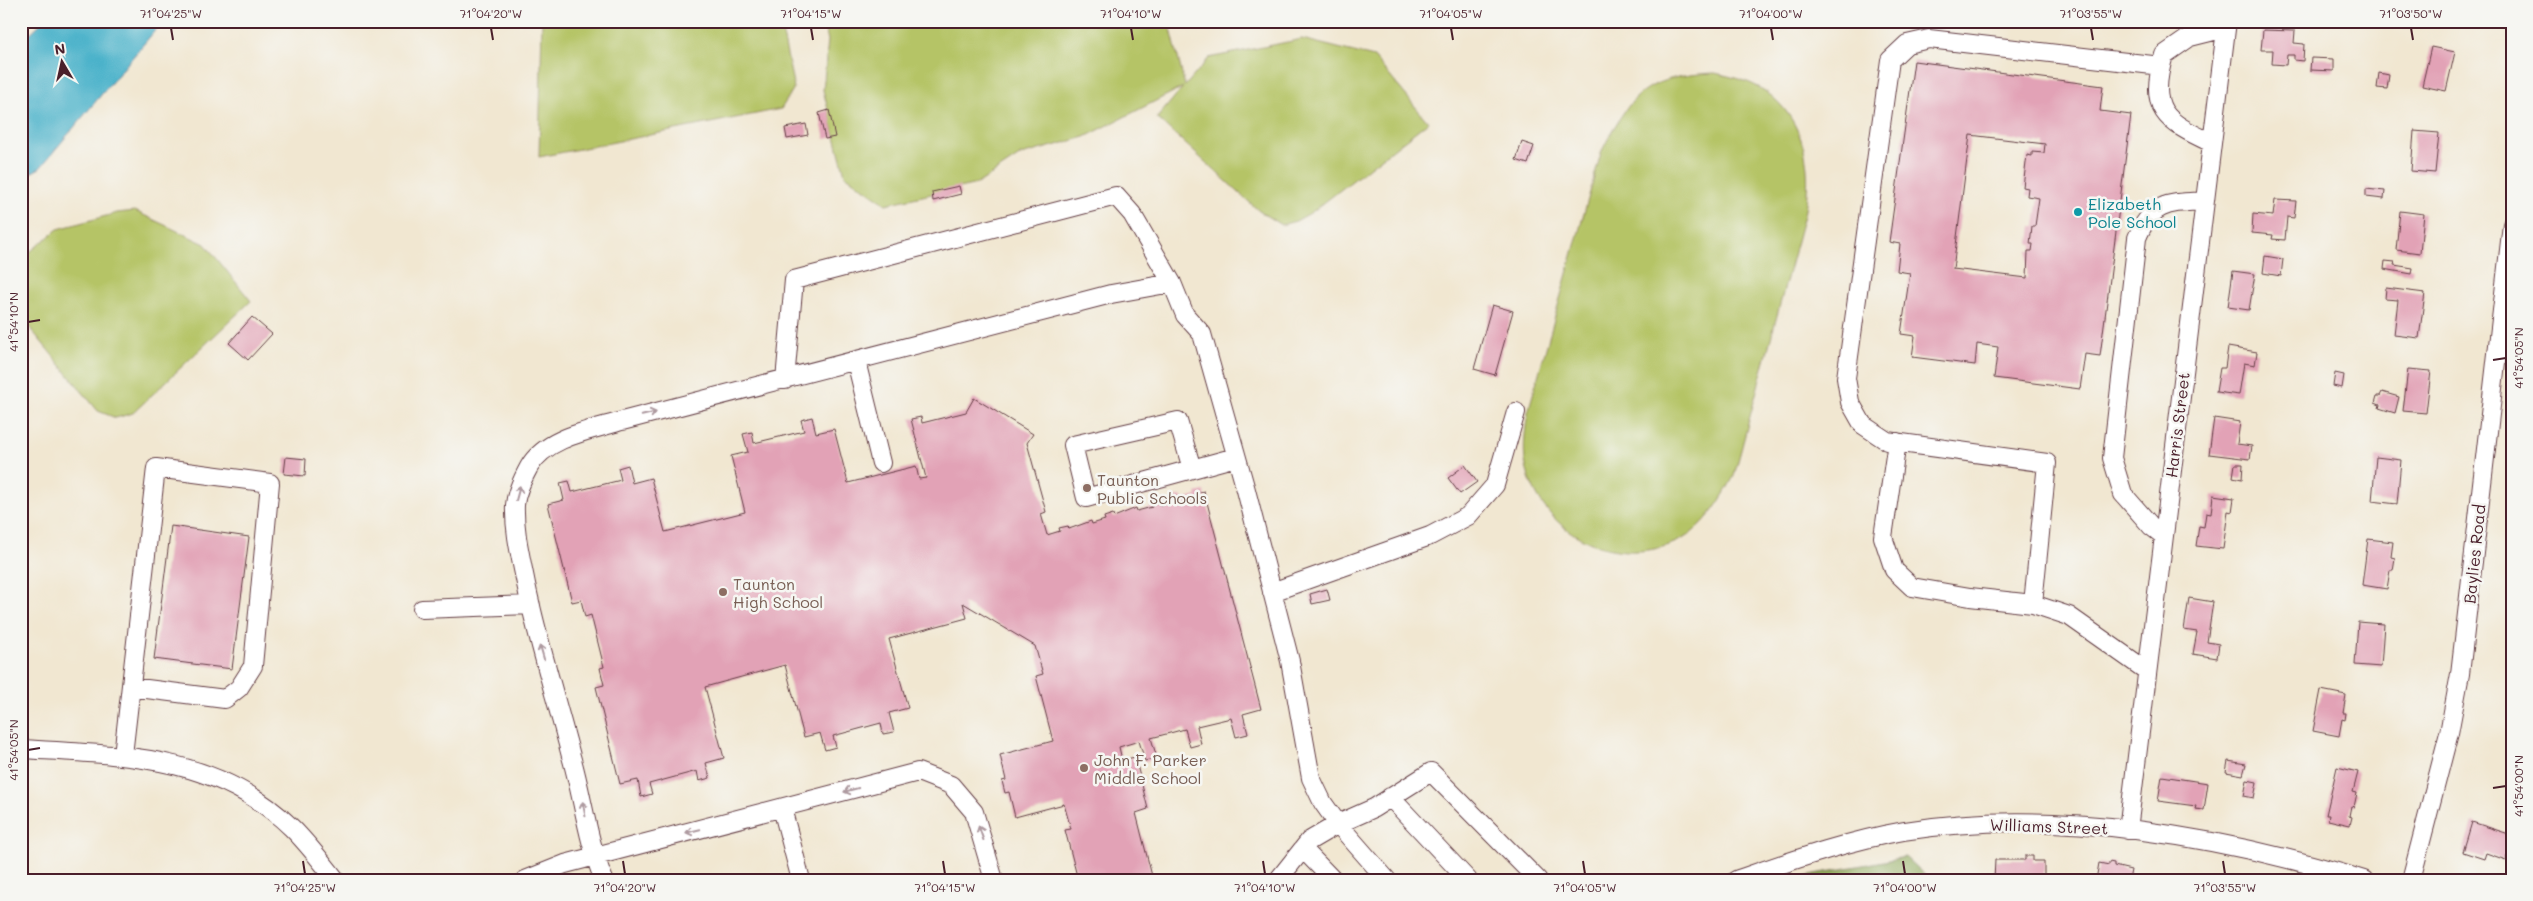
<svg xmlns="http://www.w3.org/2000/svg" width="2533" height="901" viewBox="0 0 2533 901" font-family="Mali,sans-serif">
	<rect width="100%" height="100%" fill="#f6f6f2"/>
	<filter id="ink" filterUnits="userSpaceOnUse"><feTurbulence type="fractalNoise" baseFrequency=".02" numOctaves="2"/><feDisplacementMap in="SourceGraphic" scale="10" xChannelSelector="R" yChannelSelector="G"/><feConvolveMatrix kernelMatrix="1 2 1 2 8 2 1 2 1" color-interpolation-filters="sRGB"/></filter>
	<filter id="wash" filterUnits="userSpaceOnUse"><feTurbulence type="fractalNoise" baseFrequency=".0096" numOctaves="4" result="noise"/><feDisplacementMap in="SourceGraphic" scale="20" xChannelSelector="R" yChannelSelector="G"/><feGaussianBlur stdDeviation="1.12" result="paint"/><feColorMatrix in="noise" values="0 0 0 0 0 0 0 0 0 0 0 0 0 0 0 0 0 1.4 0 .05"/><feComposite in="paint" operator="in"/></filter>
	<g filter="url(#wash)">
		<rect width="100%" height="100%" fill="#f1e7d1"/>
		<path fill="#b5c466" stroke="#807248" d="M542,21H780L794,88L781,109L539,157Z
			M822,21H1169L1185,86L1209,58L1302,39L1374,57L1428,122L1312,212L1296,221L1281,225L1259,211L1157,118L1183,87L1085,137L1021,155L977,184L886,204L845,175L823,90L828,40Z
			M1715,73C1733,77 1750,81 1765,91C1806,120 1813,170 1804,215L1734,476C1721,501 1702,532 1674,543C1615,567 1549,536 1529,477C1521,456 1525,433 1528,412L1601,153C1630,93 1647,76 1715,73Z
			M135,211L205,244L251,301L133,413L116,418L98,411L21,317V259L58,229L117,213Z"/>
		<path fill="#90aa5b" stroke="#6d6443" d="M1905,857L1930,880H1788L1794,878Z"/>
		<path fill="#4bb2ca" stroke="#4a687a" d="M43,21H163L40,168L21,178V42Z"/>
		<g id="blocks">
			<path fill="#e2a2b6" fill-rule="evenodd" d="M2263,30L2295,31L2294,43L2304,44L2303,61L2294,60V55H2287L2286,65L2272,64L2273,50H2261Z
				M2431,47L2455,52L2446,91L2422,86Z
				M2311,58L2334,59V71L2310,70Z
				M1914,61L2103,86L2100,111L2131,115L2100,356L2085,354L2080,389L1994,378L1998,347L1977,344L1975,365L1912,357L1915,336L1901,334L1910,273L1897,271L1900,244L1889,242ZM1970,135L2045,144L2044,153L2032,152V156L2027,155L2023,187L2028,188L2027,196L2039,198L2035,226H2032L2030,244H2033L2032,251H2028L2027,278L1953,269Z
				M2379,73L2389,75L2387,89L2377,88Z
				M829,110L835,137L825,139L819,113Z
				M806,124L808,135L787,139L785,128Z
				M2414,131L2439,133L2435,173L2411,171Z
				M1522,142L1534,146L1528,164L1516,160Z
				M959,186L961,194L933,201L932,192Z
				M2366,189L2385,191L2384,199L2366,197Z
				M2275,200L2296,201L2294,218L2287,217L2285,240L2272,239L2273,235L2252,233L2253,214L2273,216Z
				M2400,211L2424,214L2420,253L2396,250Z
				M2265,256L2283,259L2281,276L2263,273Z
				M2385,261L2395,262L2394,265L2413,268L2412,274L2384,269Z
				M2233,271L2255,274L2249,310L2228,307Z
				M2386,288L2425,293L2419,338L2394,335L2398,300L2385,299Z
				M1492,305L1513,311L1495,375L1474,369Z
				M252,317L272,334L248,360L229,343Z
				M2228,347L2257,352L2255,365L2244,363L2239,395L2216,392L2220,368H2225Z
				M2408,369L2431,371L2426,413L2403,411Z
				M2335,373L2344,375L2342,388L2333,386Z
				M2382,392L2399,397L2395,413L2379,408L2380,405L2375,403L2377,396H2380Z
				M974,398L1033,434L1027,443L1046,512L1041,514L1047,535L1060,531L1059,528L1068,526L1069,529L1091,521L1092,524L1105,520L1104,517L1113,514L1114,517L1136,508L1137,511L1152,507V504L1159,502L1160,505L1174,501L1173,498L1181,496L1183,500L1197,496L1196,493L1204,491L1261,709L1243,714L1248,734L1236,737L1231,718L1197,726L1201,744L1190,747L1185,729L1151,738L1157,758L1145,761L1139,741L1119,747L1122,760L1135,757L1148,809L1136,813L1153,880H1078L1065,830L1071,829L1064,804L1015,817L1009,792L1005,793L1002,781L1006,780L1000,755L1053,741L1036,676L1043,674L1035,646L963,603L967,618L889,639L908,708L889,713L894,732L883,734L881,723L833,736L836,747L825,750L820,733L804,737L785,665L705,687L724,758L706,763L710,778L699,781L697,771L649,784L652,794L641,797L638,780L620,784L596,687L604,685L600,668L604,667L591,615L585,617L581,600L572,602L548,504L564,500L560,483L569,481L572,492L621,480L618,468L628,465L632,483L651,478L665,532L745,512L731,456L748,452L743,434L752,432L754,443L804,431L801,420L812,417L816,433L834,429L848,483L916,466L919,479L926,478L911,419L921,417L922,423L966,412Z
				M2214,418L2240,422L2237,444L2252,446L2250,459L2209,454Z
				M286,457L306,459L305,476L284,474Z
				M2376,457L2401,460L2397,504L2372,501Z
				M2235,464H2243L2242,479L2233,477Z
				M1465,465L1477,482L1460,494L1448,478Z
				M2213,495L2234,498L2232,512L2228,511L2223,549L2196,546L2199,526L2204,527L2206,513L2211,514Z
				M171,526L249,537L232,669L154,659Z
				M2368,539L2393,542L2391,557L2395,558L2393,570H2390L2387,589L2362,585Z
				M1327,589L1330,600L1312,604L1310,594Z
				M2189,598L2213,602L2207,642L2219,644L2217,658L2193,654L2197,632L2184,630Z
				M2358,622L2384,624L2381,667L2355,665Z
				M2321,690L2346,695L2343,713H2346L2345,720L2342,719L2339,736L2313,731Z
				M2228,761L2246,764L2243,775L2226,772Z
				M2337,767L2358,772L2353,792L2357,793L2354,807L2351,806L2349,816L2352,817L2350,825L2328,820L2329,815H2326Z
				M2162,776L2208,783L2204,810L2195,809L2196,806L2158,801Z
				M2247,780L2257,782L2254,798L2244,796Z
				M2472,822L2512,835V857L2507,856L2506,860L2486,853L2484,859L2463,852Z
				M2025,856H2033V861H2044V880H1994L1995,860H2025Z
				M2109,862L2114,863V866L2131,870L2129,880H2096L2099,863L2109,865Z"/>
		</g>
	</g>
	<g filter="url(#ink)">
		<use href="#blocks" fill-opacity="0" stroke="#633d44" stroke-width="1"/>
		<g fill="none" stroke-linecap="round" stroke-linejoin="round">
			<defs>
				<path id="minor" d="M2212,143C2164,121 2148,110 2164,55L2190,37L2226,28
					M856,361L881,463
					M785,380L794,280L1116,196L1132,214L1172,283L1185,315L1202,334L1246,490L1290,661L1311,778L1323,803L1338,824L1309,841L1278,880
					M1897,442L1883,537L1894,570L1912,587L1970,597L2033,604
					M1192,469L1178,421L1073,445L1086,498L1236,457
					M2164,536L2151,526L2123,494L2112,458L2137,238C2152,201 2170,203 2205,201
					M1272,592L1430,536L1468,516L1495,485L1516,412
					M422,609L531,605
					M2147,671L2069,616L2033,604L2047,463L1887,441L1863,425L1850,402L1846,378L1890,60L1907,44L1929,39L2161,66
					M21,749C120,755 216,754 292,828C308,844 322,862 336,880
					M123,755L156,468L270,483L253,666L239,688L225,699L131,687
					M1390,797L1468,880
					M782,808L801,880
					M2128,830L2227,21
					M1303,849L1333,880
					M525,880L565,864L918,772L951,785L974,812L994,880
					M604,880C587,840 583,797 571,756C556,698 538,642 526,584C521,558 514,532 515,505C516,492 523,478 529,467C546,437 592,430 622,421L1111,294L1172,283
					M1387,880L1338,824L1374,808L1431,772L1538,880
					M1736,880C1791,861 1846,841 1904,831C2053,807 2220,836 2364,880
					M2411,880L2449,733L2460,674L2512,224"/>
			</defs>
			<use href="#minor" stroke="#633d44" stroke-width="20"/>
			<use href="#minor" stroke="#fff" stroke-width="18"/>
		</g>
		<defs><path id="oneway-shaft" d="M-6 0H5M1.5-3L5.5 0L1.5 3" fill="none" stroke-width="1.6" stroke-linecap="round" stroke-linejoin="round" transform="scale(1.25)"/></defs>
		<g stroke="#ae9aa0">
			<use href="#oneway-shaft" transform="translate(649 414) rotate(-14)"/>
			<use href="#oneway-shaft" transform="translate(518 493) rotate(-75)"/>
			<use href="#oneway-shaft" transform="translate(542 652) rotate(-106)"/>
			<use href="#oneway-shaft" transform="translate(851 790) rotate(165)"/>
			<use href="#oneway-shaft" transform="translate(584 809) rotate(-101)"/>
			<use href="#oneway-shaft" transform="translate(693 831) rotate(166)"/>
			<use href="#oneway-shaft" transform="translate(981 833) rotate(-109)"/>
		</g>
	</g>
	<path fill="none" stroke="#4a1f2b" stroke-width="2" d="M171,28L173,40M491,28L493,40M811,28L813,40M1131,28L1133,40M1451,28L1453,40M1771,28L1773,40M2091,28L2093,40M2411,28L2413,40M28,322L40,320M2493,360L2506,358M28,750L40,748M2493,788L2506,786M303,861L305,874M623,861L625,874M943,861L945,874M1263,861L1265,874M1583,861L1585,874M1903,861L1905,874M2223,861L2225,874"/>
	<circle fill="#0f9aa8" stroke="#f6f6f2" stroke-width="2" cx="2078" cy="212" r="5"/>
	<g fill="#8d6e63" stroke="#f6f6f2" stroke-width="2">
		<circle cx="1087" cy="488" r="5"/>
		<circle cx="723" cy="592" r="5"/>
		<circle cx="1084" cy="768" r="5"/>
	</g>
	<g text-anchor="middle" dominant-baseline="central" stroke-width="5" stroke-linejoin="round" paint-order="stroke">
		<g font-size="16" fill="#0d838f" stroke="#f6f6f2" text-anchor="start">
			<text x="2088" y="203">Elizabeth<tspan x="2088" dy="18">Pole School</tspan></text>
		</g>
		<g font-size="16" fill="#4a1f2b" stroke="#f6f6f2">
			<text transform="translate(2177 425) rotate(-83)">Harris Street</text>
			<text transform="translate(2474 554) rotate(-84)">Baylies Road</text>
			<text transform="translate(2049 826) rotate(2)">Williams Street</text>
		</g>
		<g font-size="16" fill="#785e54" stroke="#f6f6f2" text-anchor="start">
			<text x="1097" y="479">Taunton<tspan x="1097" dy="18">Public Schools</tspan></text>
			<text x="733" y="583">Taunton<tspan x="733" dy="18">High School</tspan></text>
			<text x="1094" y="759">John F. Parker<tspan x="1094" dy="18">Middle School</tspan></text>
		</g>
	</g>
	<rect width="2533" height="901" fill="none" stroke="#f6f6f2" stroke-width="55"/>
	<g transform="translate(62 62) rotate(351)" stroke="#f6f6f2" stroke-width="4" paint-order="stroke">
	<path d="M0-4L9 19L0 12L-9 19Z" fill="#4a1f2b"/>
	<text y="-8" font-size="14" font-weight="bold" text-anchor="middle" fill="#4a1f2b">N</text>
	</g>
	<rect x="28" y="28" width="2478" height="846" fill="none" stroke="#4a1f2b" stroke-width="2"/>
	<g font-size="12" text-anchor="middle" fill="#4a1f2b">
		<text x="171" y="18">71°04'25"W</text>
		<text x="491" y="18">71°04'20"W</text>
		<text x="811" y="18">71°04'15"W</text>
		<text x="1131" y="18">71°04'10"W</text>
		<text x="1451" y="18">71°04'05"W</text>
		<text x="1771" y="18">71°04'00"W</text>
		<text x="2091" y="18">71°03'55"W</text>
		<text x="2411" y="18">71°03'50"W</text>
		<text transform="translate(14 322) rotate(-90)" y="4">41°54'10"N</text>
		<text transform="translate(2519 358) rotate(-90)" y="4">41°54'05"N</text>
		<text transform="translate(14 750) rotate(-90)" y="4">41°54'05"N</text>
		<text transform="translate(2519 786) rotate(-90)" y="4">41°54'00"N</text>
		<text x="305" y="892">71°04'25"W</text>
		<text x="625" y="892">71°04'20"W</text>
		<text x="945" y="892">71°04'15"W</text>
		<text x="1265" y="892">71°04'10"W</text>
		<text x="1585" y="892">71°04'05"W</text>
		<text x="1905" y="892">71°04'00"W</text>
		<text x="2225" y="892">71°03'55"W</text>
	</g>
</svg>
